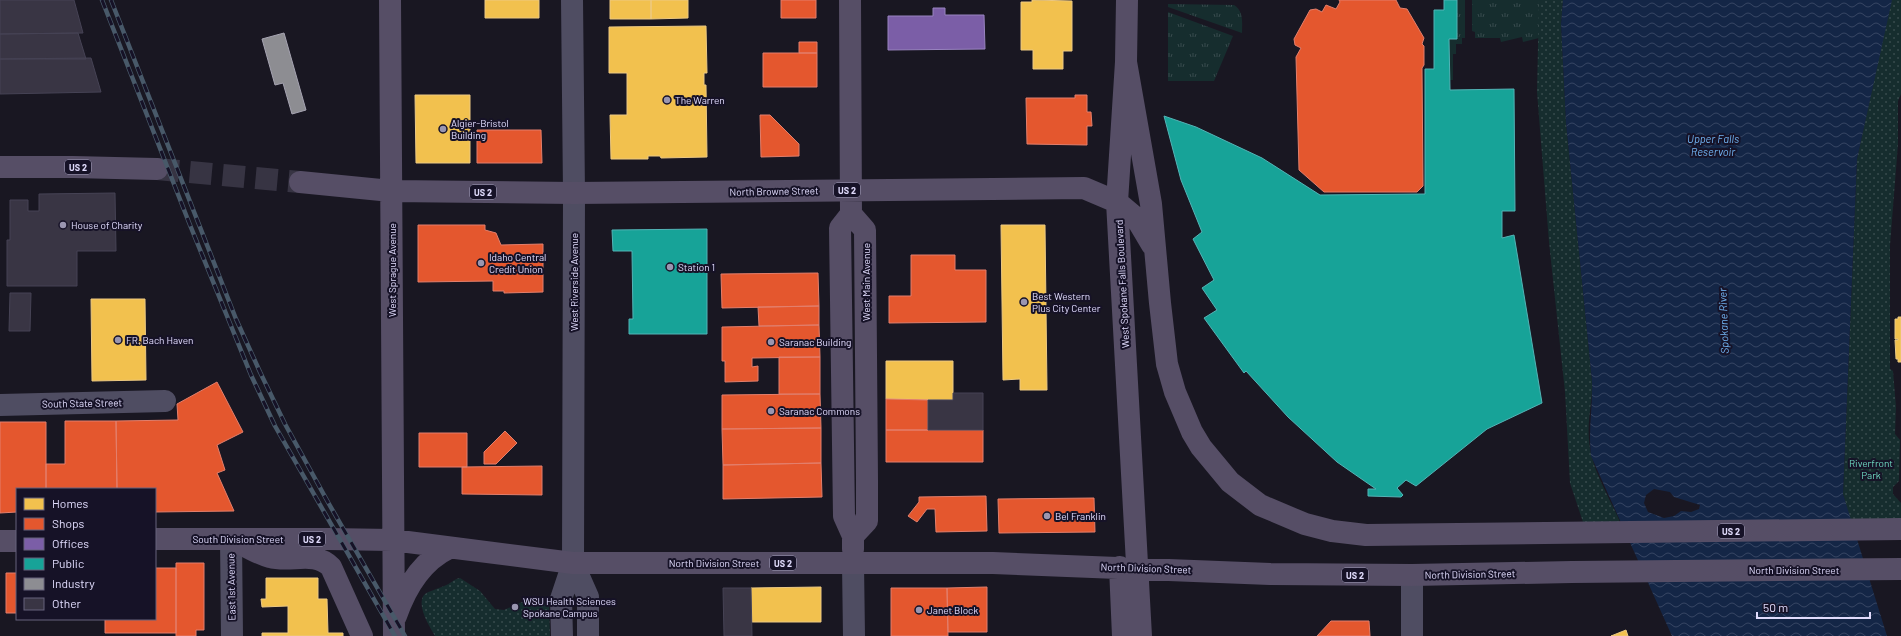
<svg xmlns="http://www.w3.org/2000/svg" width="1901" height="636" viewBox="0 0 1901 636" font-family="Barlow,sans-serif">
	<defs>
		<pattern id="grass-tufts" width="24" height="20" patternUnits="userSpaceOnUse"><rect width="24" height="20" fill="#162d2e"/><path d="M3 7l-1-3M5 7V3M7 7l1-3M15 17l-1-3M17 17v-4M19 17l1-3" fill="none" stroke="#384b4d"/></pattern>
		<pattern id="park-dots" width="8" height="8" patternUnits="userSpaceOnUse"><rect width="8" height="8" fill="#162d2e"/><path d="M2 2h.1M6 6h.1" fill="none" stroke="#384b4d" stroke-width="1.8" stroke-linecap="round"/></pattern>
		<pattern id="water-waves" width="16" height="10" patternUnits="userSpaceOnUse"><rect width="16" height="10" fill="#142646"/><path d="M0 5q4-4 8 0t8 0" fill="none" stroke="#364562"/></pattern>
	</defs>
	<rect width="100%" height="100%" fill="#191722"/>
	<path fill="url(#grass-tufts)" d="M1457,0H1465V38H1462V44H1456V54H1453V80H1450L1449,39H1457Z
		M1472,0H1539V38L1523,42L1522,37L1501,42L1500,38H1475V32L1472,31Z
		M1168,4L1234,5C1244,11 1242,23 1242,33L1168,7Z
		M1168,12L1233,36L1214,81H1168Z"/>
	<path fill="url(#park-dots)" d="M1539,0H1563L1561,24L1566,123L1592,381C1593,400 1587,420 1589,439C1590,467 1609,496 1620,522H1583L1570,483L1565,392L1549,242L1537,92Z
		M1891,0H1901V94L1898,101V144L1890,245V369L1893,371L1896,407L1895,434L1900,440L1899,481L1893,487V494L1901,503V519H1850L1843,494L1857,159Z
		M460,578L480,591L495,609L504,610L522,602L549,604L550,636H435C430,627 416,606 424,595C428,591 438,589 444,586C451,584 453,579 460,578Z"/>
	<path fill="url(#water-waves)" fill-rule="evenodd" d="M1563,0H1892L1857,159L1843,494L1887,636H1672L1591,456C1588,430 1593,406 1592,381L1566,123L1561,24ZM1654,489L1670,492L1674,497L1700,505L1699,509L1691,512L1681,511L1674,516L1664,518L1648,512L1644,503L1646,495Z"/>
	<path fill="#f2c14e" stroke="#edc982" d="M485,0H539V18H485Z
		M610,0H651V19H610Z
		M651,0H688V18L651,19Z
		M1032,0L1072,1V51H1063V69H1033V50H1021V2H1032Z
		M706,26L707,73H704V85H706L707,157L661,158L660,156H648V159H611L610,115H627V73H609V27Z
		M415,95H470V163H416Z
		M1001,225H1045L1047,390H1020V379L1003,380Z
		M91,299H145L146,380L92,381Z
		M1898,317H1901V362H1898V359H1896L1895,340H1898V339H1895V319H1898Z
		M886,361H953V400L886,399Z
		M266,578H318V599H327L328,633H343V636H262V633H288V606L262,607L261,599H266Z
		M821,587V622H752L751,588Z
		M1626,630L1628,636H1611Z"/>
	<path fill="#e4572e" stroke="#e37f6c" d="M781,0H816V18H781Z
		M1339,0H1396L1400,8L1407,9L1424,38L1422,44L1424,46V65L1422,68L1423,186L1417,192H1324L1299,170L1296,57L1301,48L1295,45L1294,39L1310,10L1316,9L1322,12L1326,5L1336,9L1340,2Z
		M799,42H817V53H799Z
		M763,53H817V87H763Z
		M1075,95H1087V112H1091L1092,126H1087V145L1027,144L1026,98H1075Z
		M760,115H770L799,144V156L761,157Z
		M477,130H541L542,163H477Z
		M418,225H485V230L496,233L501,245L543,244V292L504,293V291H493V281L418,282Z
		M911,255H955V270H986V322L889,323V296H911Z
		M818,273L819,306L722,308L721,274Z
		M819,306V325L759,326L758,307Z
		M819,325L820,357L752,358V367L758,366V381L725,382V361H722V327Z
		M779,357H820V394H779Z
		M217,382L243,432L217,445L225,470L217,473L234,511L155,512V489H117L116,421L178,420L177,404Z
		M820,394L821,428L722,429V395Z
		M886,399L928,400V430H886Z
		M65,421H116L117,489H46V464H65Z
		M0,422H46V489H17V512L0,513Z
		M821,428V463L723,465L722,429Z
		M886,430H983V462H886Z
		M505,431L517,443L496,464H484V452Z
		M419,433H467V467H419Z
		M821,463L822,497L723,499V465Z
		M542,466V495L462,494V467Z
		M986,496L987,531L936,532L935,509H927L917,522L908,516L919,502V497Z
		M1094,498L1095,532L999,533L998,499Z
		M176,563H204V630H196V636H176Z
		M155,568H176V633H105V619H155Z
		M6,573H17V613H6Z
		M987,587V632H948L947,588Z
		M891,588H947L948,636H891Z
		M1331,621H1369L1370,636H1317Z"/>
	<path fill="#7b5ea7" stroke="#9984c0" d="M933,8H945V15H984L985,49L888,50V16H933Z"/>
	<path fill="#17a398" stroke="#53b4b6" d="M1444,0H1457V39H1449L1450,90L1514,89L1515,211H1502V238L1514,235L1542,403L1487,429L1416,486L1406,480L1397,488L1403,495L1401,497L1368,496V489H1376L1337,462L1288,417L1246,371L1244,373L1204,318L1217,310L1202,288L1214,280L1193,239L1202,232L1181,180L1164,116L1196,127L1262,158L1320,195L1425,194V69H1434V10H1444Z
		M707,229V334H629V319H633L632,251H613L612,230Z"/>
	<path fill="#8d8d92" stroke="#a6a4b2" d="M284,33L306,110L292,114L283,83L275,85L262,39Z"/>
	<path fill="#393544" stroke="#464355" d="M0,0H74L83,33L0,34Z
		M78,33L86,59H0V34Z
		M91,58L101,92L0,94V59Z
		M115,193L116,251H77V286H7V240H10V200H28V211H39V194Z
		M10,293H31L30,331H9Z
		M953,393H983V430H928V400H953Z
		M723,588H751L752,636H724Z"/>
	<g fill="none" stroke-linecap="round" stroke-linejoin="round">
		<path stroke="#373443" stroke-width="22" stroke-dasharray="22 11" stroke-linecap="butt" d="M157,169L300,182"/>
		<path stroke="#4f4d62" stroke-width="22" d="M0,405L165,401
			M231,539L232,636
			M573,563L588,597V636
			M853,564L854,636
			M1412,575V636
			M562,636L561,599L573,563L574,193L572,0"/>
		<path stroke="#564e66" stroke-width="22" d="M390,0L394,636
			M850,0L851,214L865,230L867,480V521L853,536
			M1127,0L1126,62L1117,202L1141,636
			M1126,62L1151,204L1160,303L1167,364L1175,392L1192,432L1201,447L1230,482L1260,505L1305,524L1332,531L1366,535L1901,529
			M0,167H73L157,169
			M300,182L391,191L574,193L1084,188L1117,202L1136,218L1152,245
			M851,214L840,228L844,516L853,536V549
			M155,539H328L392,540L573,563H993L1270,574L1412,575L1572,572L1901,569
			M0,541H17
			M236,541C247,547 258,554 270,557C291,563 314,550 331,567L362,636
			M1120,567L1123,636
			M396,616C406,587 422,561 449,548"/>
		<defs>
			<path id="rail" d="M102,0L190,225L251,375L275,426L395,636
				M111,0L236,319L260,372L285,424L329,504L405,636"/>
		</defs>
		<use href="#rail" stroke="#485969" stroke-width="4.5"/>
		<use href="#rail" stroke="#161227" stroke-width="3" stroke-dasharray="9" stroke-linecap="butt"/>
	</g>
	<g fill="#9a96b0" stroke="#161227" stroke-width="1.5">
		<circle cx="667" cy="100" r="4"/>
		<circle cx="443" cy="129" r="4"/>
		<circle cx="63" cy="225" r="4"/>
		<circle cx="481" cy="263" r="4"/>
		<circle cx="670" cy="267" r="4"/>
		<circle cx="1024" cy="302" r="4"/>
		<circle cx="118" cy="340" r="4"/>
		<circle cx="771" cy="342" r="4"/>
		<circle cx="771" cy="411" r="4"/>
		<circle cx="1047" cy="516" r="4"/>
		<circle cx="515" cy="607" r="4"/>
		<circle cx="919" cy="610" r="4"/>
	</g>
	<g text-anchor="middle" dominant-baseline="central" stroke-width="4" stroke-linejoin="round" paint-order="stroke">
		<g fill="#161227" stroke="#a39fbc" stroke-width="1">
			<rect x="65" y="160" width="26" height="14" rx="3"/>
			<rect x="834" y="183" width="26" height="14" rx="3"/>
			<rect x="470" y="185" width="26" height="14" rx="3"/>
			<rect x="1718" y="524" width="26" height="14" rx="3"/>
			<rect x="299" y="532" width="26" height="14" rx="3"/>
			<rect x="770" y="556" width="26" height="14" rx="3"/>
			<rect x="1342" y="568" width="26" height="14" rx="3"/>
		</g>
		<g font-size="9" font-weight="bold" fill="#e0dbfc">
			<text x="78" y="167">US 2</text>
			<text x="847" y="190">US 2</text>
			<text x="483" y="192">US 2</text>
			<text x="1731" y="531">US 2</text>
			<text x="312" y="539">US 2</text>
			<text x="783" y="563">US 2</text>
			<text x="1355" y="575">US 2</text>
		</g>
		<g font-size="10" fill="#e0dbfc" stroke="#161227" text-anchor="start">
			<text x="675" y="100">The Warren</text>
			<text x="451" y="123">Algier-Bristol<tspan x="451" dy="12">Building</tspan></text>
			<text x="71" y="225">House of Charity</text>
			<text x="489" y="257">Idaho Central<tspan x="489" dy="12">Credit Union</tspan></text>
			<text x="678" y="267">Station 1</text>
			<text x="1032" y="296">Best Western<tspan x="1032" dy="12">Plus City Center</tspan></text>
			<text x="126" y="340">FR. Bach Haven</text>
			<text x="779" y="342">Saranac Building</text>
			<text x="779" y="411">Saranac Commons</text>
			<text x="1055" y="516">Bel Franklin</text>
			<text x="523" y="601">WSU Health Sciences<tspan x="523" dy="12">Spokane Campus</tspan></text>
			<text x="927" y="610">Janet Block</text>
		</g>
		<g font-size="10" fill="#e0dbfc" stroke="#161227">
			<text transform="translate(774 191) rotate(-1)">North Browne Street</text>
			<text transform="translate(392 270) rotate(-90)">West Sprague Avenue</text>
			<text transform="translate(574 282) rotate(-90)">West Riverside Avenue</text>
			<text transform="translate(866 282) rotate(-90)">West Main Avenue</text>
			<text transform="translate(1122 284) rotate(-93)">West Spokane Falls Boulevard</text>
			<text transform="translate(82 403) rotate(-1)">South State Street</text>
			<text x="238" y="539">South Division Street</text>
			<text x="714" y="563">North Division Street</text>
			<text transform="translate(1146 568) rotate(2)">North Division Street</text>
			<text x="1794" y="570">North Division Street</text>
			<text transform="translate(1470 574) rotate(-1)">North Division Street</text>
			<text transform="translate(231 587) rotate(-91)">East 1st Avenue</text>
		</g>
		<g font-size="10" fill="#6dd6bf" stroke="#161227">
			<text x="1871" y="463">Riverfront<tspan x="1871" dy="12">Park</tspan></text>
		</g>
		<g font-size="11" font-style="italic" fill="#72b4f3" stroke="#161227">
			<text x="1713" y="138">Upper Falls<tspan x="1713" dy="13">Reservoir</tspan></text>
			<text transform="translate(1723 321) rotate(-92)">Spokane River</text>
		</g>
	</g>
	<rect x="16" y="488" width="140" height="132" fill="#161227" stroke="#67627c"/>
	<rect x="24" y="498" width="20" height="12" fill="#f2c14e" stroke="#67627c"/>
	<text x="52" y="508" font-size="12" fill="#e0dbfc">Homes</text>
	<rect x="24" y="518" width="20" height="12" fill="#e4572e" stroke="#67627c"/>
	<text x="52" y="528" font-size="12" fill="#e0dbfc">Shops</text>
	<rect x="24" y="538" width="20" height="12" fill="#7b5ea7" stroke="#67627c"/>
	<text x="52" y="548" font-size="12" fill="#e0dbfc">Offices</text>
	<rect x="24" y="558" width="20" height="12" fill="#17a398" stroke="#67627c"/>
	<text x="52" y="568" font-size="12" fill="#e0dbfc">Public</text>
	<rect x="24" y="578" width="20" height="12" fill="#8d8d92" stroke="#67627c"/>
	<text x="52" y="588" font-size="12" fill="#e0dbfc">Industry</text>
	<rect x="24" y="598" width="20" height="12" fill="#393544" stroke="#67627c"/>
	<text x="52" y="608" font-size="12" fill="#e0dbfc">Other</text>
	<path d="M1757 612v6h113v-6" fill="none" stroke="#e0dbfc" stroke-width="2"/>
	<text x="1763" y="612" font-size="12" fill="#e0dbfc" stroke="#161227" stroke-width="3" paint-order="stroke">50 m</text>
</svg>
